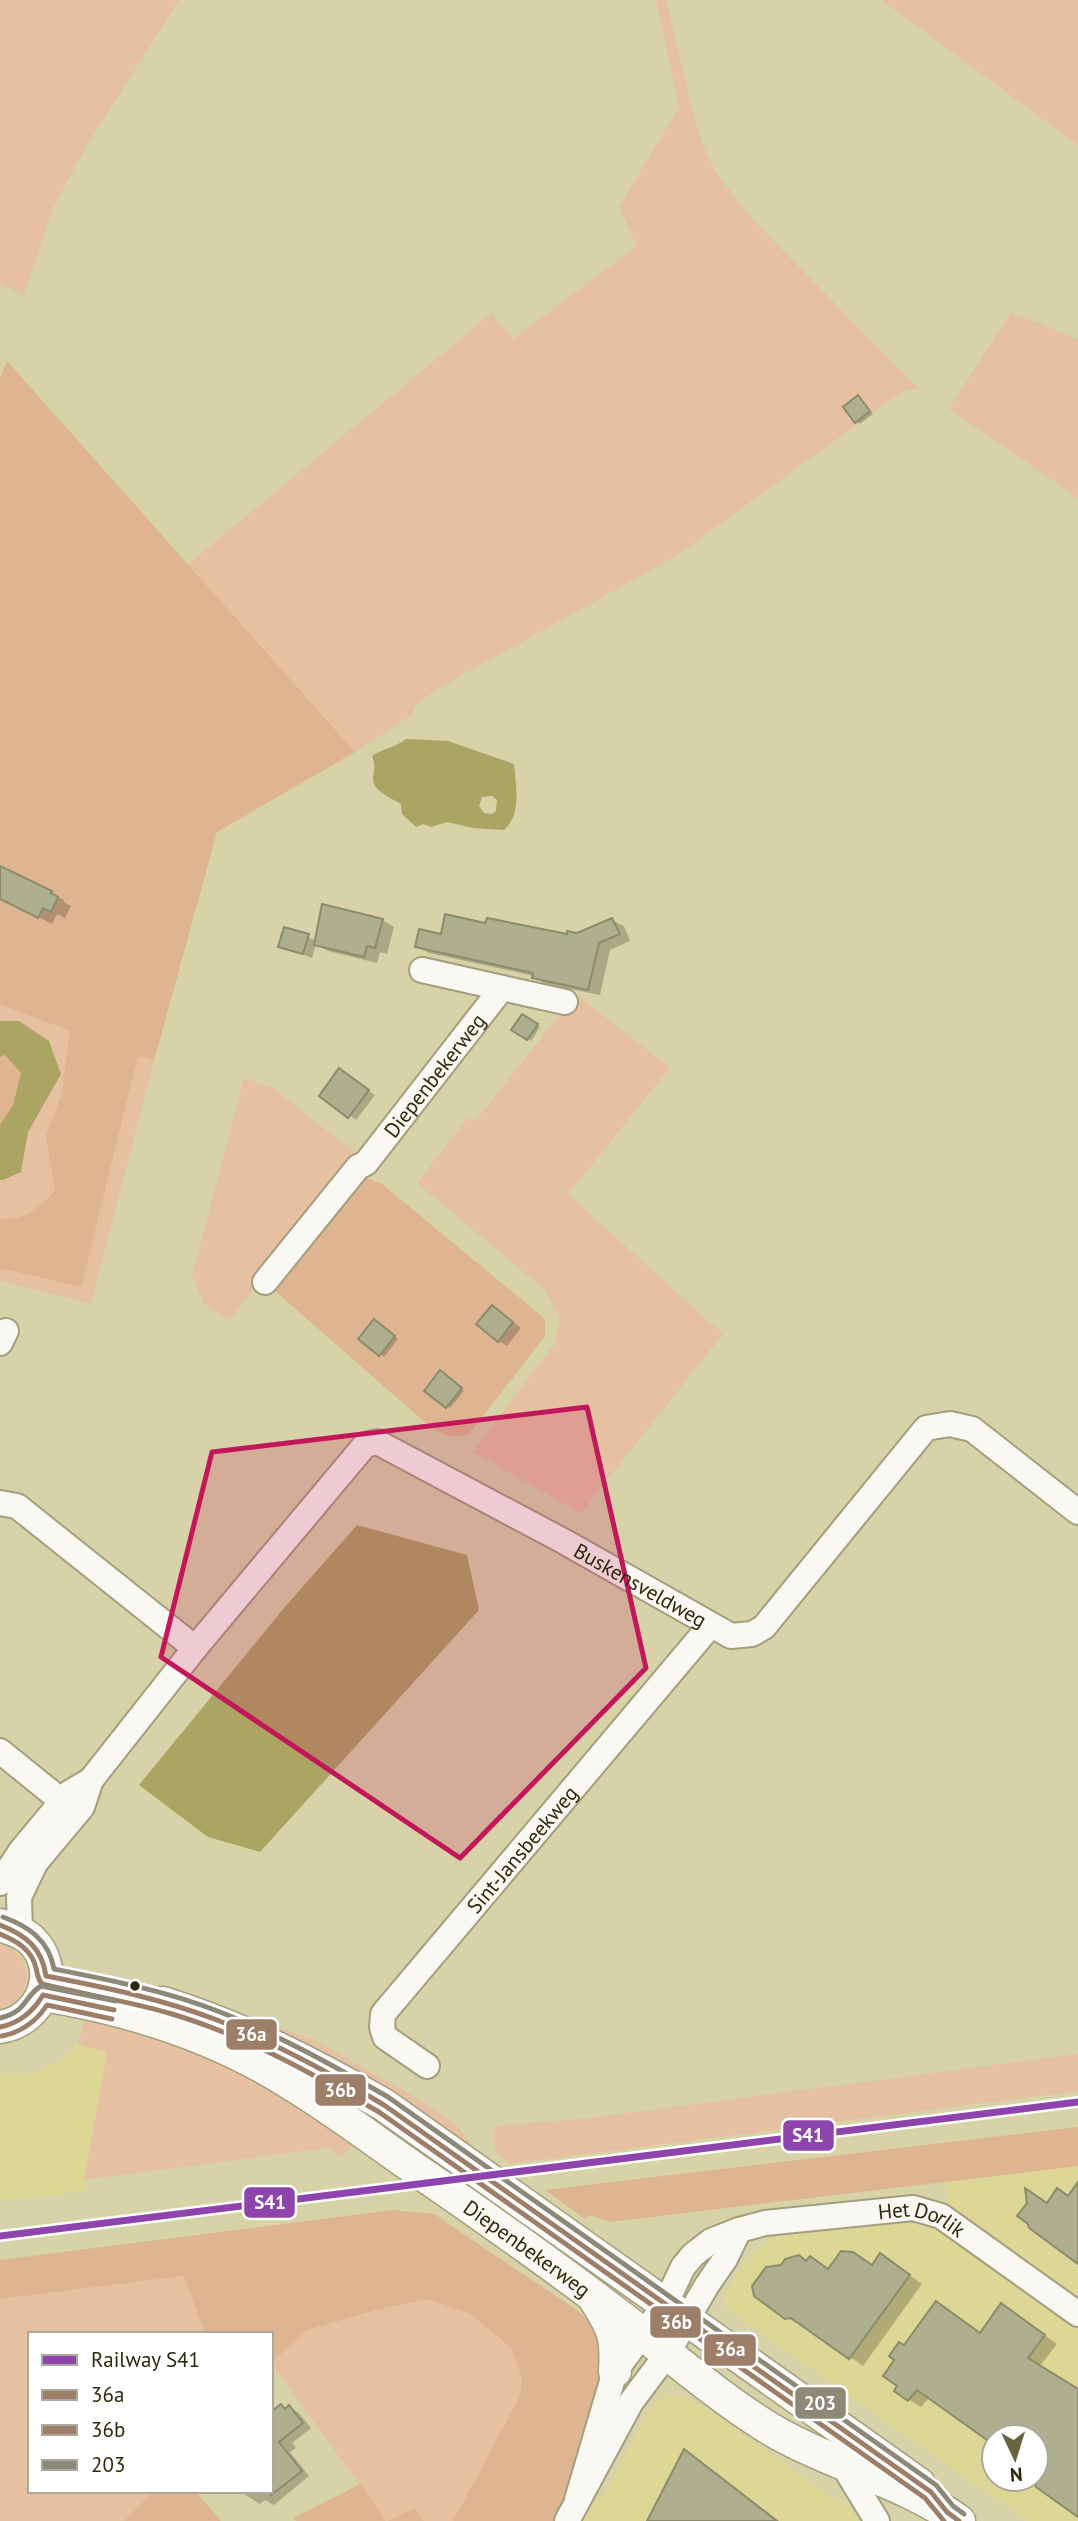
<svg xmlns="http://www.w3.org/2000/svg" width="1078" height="2521" viewBox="0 0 1078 2521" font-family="'PT Sans',sans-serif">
	<rect width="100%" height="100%" fill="#d7d2a8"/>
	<path fill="#ded694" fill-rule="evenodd" d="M78,2044L108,2053L84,2191L0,2201V2073L22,2075L43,2070L59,2061Z
		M1078,2166V2299L945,2203V2182Z
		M924,2218L961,2241L1078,2326V2521H1027L726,2309L724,2302L727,2292L745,2261L782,2232ZM994,2437H1036V2479H994Z
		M664,2396H681L701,2405L866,2521H580L589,2501L605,2494L650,2410Z"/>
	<path fill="#e5c1a1" d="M0,0H179L86,147L53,208L24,295L0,283Z
		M656,0H666L695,121L702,143L717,174L754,221L919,389L903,391L676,556L437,689L416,705L412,715L355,752L188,564L492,313L513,339L637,246L619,207L679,107Z
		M881,0H1078V145Z
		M1011,312L1078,339V498L949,409Z
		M576,994L670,1068L568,1194L570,1196L723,1334L581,1513L473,1452L555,1343L560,1317L544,1289L417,1183L468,1118L476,1120Z
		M0,1004L154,1061L91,1304L0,1281Z
		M244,1078L272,1087L358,1155L230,1320L205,1305L192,1277Z
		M0,1945C36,1952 35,2001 0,2008Z
		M213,2002L316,2041L413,2096L455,2123L477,2151L459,2150L217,2010Z
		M87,2014L218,2057L358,2139L341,2157L327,2148L84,2180L107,2053L78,2044Z
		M1078,2054V2091L510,2164L496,2153L493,2133L497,2126L589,2118Z
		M185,2276L205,2334H30V2491H154L124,2521H0V2299Z
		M428,2299L471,2314L512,2349L522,2379L520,2396L453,2521H424L415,2508L386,2521L271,2363L307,2330L380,2309Z"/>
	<path fill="#dfb491" d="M7,361L355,752L217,832L154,1061L138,1056L81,1287L0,1268V1219C23,1222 39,1207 55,1191L46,1137L62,1092L70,1031L0,1004V378Z
		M5,1055L21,1073L13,1105L0,1125V1057Z
		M365,1177L382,1184L545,1319V1336L469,1434C452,1439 442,1434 428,1425L274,1290L358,1181Z
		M1078,2127V2166L610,2222L589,2215L585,2219L545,2190Z
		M393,2210L434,2214L578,2311L605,2335L609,2349L571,2486L555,2521H453L520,2396L522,2379L512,2349L471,2314L428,2299L380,2309L307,2330L271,2363V2334H205L184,2276L0,2299V2260Z
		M360,2484L386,2521H296L294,2518Z
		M154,2491H195L221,2521H124Z
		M415,2508L424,2521H387Z"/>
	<path fill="#aca462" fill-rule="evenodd" d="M406,739L448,741L514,764C516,786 522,814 504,830L473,828L447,822L431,827L423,824L416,827L402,814L401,804C392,798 372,791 373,778C374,768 376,766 372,756C383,748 395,748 406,739ZM492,796L497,800L496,811L492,814L484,813L479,806L482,797Z
		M0,1021H19L49,1041L61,1074L28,1132L21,1172L3,1180H0V1125L13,1105L21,1073L5,1055L0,1057Z
		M357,1525L467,1555L479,1610L260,1852L208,1837L139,1785L284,1608Z"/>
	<path fill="#0003" d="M858,397L873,414L860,424L857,422Z
		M0,868L64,900V902L71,906L65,918L57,914L52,924L0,898Z
		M382,920L394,927L387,954L380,952L377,963L328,951L316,944L312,958L280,946L285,929L317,941Z
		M612,920L624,926L630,941L610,950L600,995L545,984L534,976L429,953L417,946L442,936L486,925L568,936L577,935Z
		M522,1016L540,1027L531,1041L513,1029Z
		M346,1075L375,1095L356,1120L321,1095Z
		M501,1312L521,1328L507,1346L499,1341Z
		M378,1323L398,1339L384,1357L361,1338Z
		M444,1375L464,1391L450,1408L447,1406Z
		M881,2255L922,2284L863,2366L804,2325H800L786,2317L782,2267L799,2257L808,2262L811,2258L830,2270L873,2266Z
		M949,2311L981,2334L1014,2313L1057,2344L1040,2366L1078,2390V2515L1027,2479H1036V2437H994V2455L987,2451L993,2442L930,2397L921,2407L908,2399L899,2386L905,2347Z
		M282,2406L298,2412L311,2428L292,2443L296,2448L290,2452L309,2476L274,2505L265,2500L260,2504L239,2491H271Z
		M685,2452L702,2462L779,2521H649Z"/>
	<path fill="#aeaf8f" stroke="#8b8c6c" stroke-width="2" d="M858,395L870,411L855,423L843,407Z
		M0,866L52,891L51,893L58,897L51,912L43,908L38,918L0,899Z
		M322,904L383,919L375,948L367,946L364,957L314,945Z
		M445,914L485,923L487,918L567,934V931L577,933L612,918L620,934L599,943L588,990L532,978L533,973L415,947L419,929L441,934Z
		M284,927L309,934L303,954L278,947Z
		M522,1014L538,1024L527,1040L511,1030Z
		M339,1068L369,1090L348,1118L319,1096Z
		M492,1305L513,1322L498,1342L476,1324Z
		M374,1319L395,1336L379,1356L358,1339Z
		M440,1370L462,1388L446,1408L424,1391Z
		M1078,2182V2264L1029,2228L1028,2224L1017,2216L1027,2203L1025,2188L1047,2203L1057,2188L1068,2196Z
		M841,2251L853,2252L872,2265L880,2253L910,2275L849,2359L791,2318L785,2319L754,2296L752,2286L766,2267L781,2265L785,2259L799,2255L806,2261L810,2256L828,2269Z
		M936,2301L980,2333L1001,2303L1045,2335L1028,2358L1078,2389V2517L1036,2487V2437H994V2445L917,2390L908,2401L894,2391L897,2386L883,2376L894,2360L889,2356L899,2342L904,2345Z
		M281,2404L285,2409L289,2405L303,2423L279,2442L302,2471L271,2495V2412Z
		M684,2449L777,2521H647Z"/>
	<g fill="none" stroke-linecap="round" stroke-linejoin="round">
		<defs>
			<g id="minor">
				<path d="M502,988L565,1002"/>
				<path id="s1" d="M265,1282L358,1167L366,1163L502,988L422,970"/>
				<path d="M0,1343L6,1331"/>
				<path d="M0,1503L17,1506L195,1648"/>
				<path d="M0,1751L74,1811"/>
				<path d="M0,1883L20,1852L69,1793L91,1780"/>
				<path id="s2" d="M20,1932L19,1897L29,1876L36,1862L82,1807L91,1780L195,1648L365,1445L377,1442L565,1542L731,1636L752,1634L764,1627L926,1428L950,1424L972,1429L1078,1512"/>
				<path id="s3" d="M427,2066L385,2037L382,2027L383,2014L710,1626"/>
				<path d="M843,2465L877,2521"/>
				<path id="s4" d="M577,2500L615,2371L665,2305L683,2267L693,2255L711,2241L739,2230L765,2223L913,2208L941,2216L1078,2314"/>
				<path d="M567,2521L631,2402L667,2354L707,2285L725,2259L739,2230"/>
			</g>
			<g id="major">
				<path d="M0,1925C11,1929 21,1931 30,1939C63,1969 42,2021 0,2027"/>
				<path id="s5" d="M43,1995C130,2009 218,2037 293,2085C337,2112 379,2144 421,2173C489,2220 556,2267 621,2317C669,2354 716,2395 767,2427C828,2464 901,2480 959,2521"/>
				<path d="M163,2003C242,2028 312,2063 384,2105L919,2484"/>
				<path d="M596,2301C614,2329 617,2338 615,2371"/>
			</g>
		</defs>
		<use href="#minor" stroke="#a39f7e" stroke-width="28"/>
		<use href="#major" stroke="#a39f7e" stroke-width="35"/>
		<use href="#minor" stroke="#f9f8f2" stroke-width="24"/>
		<use href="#major" stroke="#f9f8f2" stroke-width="32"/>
		<defs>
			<path id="bus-1" d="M0,1925C26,1935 42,1948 46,1976C104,1987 162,1999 217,2020C275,2043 330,2073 384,2105L931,2492L947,2512L959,2521
				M0,2027C20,2023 33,2012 43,1995L114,2010"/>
			<path id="bus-2" d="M0,1934C17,1941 32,1950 36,1968C38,1975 37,1978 42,1984C85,1995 129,2001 172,2014C246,2036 313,2074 379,2112L925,2498L944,2521
				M2,2036C22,2032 36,2022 47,2005L112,2019"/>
			<path id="bus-3" d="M3,1917C28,1926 49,1940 54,1969C110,1980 167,1991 220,2012C279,2035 334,2066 388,2097L936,2485L953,2506L964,2514
				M0,2018C27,2012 24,1996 41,1986L116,2001"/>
		</defs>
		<use href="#bus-1" stroke="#fff" stroke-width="10"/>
		<use href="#bus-2" stroke="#fff" stroke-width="10"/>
		<use href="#bus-3" stroke="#fff" stroke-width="10"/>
		<use href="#bus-1" stroke="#9d7f69" stroke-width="5"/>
		<use href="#bus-2" stroke="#9d7f69" stroke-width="5"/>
		<use href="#bus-3" stroke="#8c8978" stroke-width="5"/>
		<defs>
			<path id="rail-1" d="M0,2236L1078,2102"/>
		</defs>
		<use href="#rail-1" stroke="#fff" stroke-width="12"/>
		<use href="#rail-1" stroke="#8e44ad" stroke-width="7"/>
	</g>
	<path fill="#c2185b" fill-opacity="0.2" stroke="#c2185b" stroke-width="5" stroke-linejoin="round" d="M587,1407L646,1668L460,1858L161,1657L212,1452Z"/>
	<circle fill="#2d2909" stroke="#fff" stroke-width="2.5" cx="135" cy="1986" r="6"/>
	<g text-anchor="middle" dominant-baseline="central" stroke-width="5" stroke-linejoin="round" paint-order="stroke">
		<g font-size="21" fill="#2d2909" stroke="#fff">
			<text stroke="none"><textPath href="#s1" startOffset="268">Diepenbekerweg</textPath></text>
			<text stroke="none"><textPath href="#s2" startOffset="919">Buskensveldweg</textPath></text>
			<text stroke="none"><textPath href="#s3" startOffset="290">Sint-Jansbeekweg</textPath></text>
			<text stroke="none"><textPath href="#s4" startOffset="514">Het Dorlik</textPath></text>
			<text stroke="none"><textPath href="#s5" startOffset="553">Diepenbekerweg</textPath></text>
		</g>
	</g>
	<g stroke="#fff" stroke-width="2.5">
		<rect x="225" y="2018" width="53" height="33" rx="7" fill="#9d7f69"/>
		<rect x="314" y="2073" width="53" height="34" rx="7" fill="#9d7f69"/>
		<rect x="782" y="2119" width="53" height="33" rx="7" fill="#8e44ad"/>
		<rect x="243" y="2186" width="53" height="33" rx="7" fill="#8e44ad"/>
		<rect x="649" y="2305" width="53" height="34" rx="7" fill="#9d7f69"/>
		<rect x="703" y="2333" width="54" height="34" rx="7" fill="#9d7f69"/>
		<rect x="794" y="2386" width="53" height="34" rx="7" fill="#8c8978"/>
	</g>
	<g font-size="19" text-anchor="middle" font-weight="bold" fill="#fff">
		<text x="251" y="2041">36a</text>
		<text x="340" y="2097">36b</text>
		<text x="808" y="2142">S41</text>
		<text x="270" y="2209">S41</text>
		<text x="676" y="2329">36b</text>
		<text x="730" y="2356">36a</text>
		<text x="820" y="2410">203</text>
	</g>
	<rect x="28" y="2332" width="245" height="161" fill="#ffffff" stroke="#aba99d" stroke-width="2"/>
	<rect x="42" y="2355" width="35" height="10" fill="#8e44ad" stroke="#aba99d" stroke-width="2"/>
	<text x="91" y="2367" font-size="21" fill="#2d2909">Railway S41</text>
	<rect x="42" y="2390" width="35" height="10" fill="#9d7f69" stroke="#aba99d" stroke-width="2"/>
	<text x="91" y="2402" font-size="21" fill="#2d2909">36a</text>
	<rect x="42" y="2425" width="35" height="10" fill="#9d7f69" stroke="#aba99d" stroke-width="2"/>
	<text x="91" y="2437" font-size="21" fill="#2d2909">36b</text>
	<rect x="42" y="2460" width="35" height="10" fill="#8c8978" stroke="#aba99d" stroke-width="2"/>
	<text x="91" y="2472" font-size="21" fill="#2d2909">203</text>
	<g transform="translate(1015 2458) rotate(176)"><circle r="33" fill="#ffffff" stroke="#aba99d" stroke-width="2"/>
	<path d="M0-5L12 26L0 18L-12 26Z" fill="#686441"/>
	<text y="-10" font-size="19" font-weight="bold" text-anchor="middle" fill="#2d2909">N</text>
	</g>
</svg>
